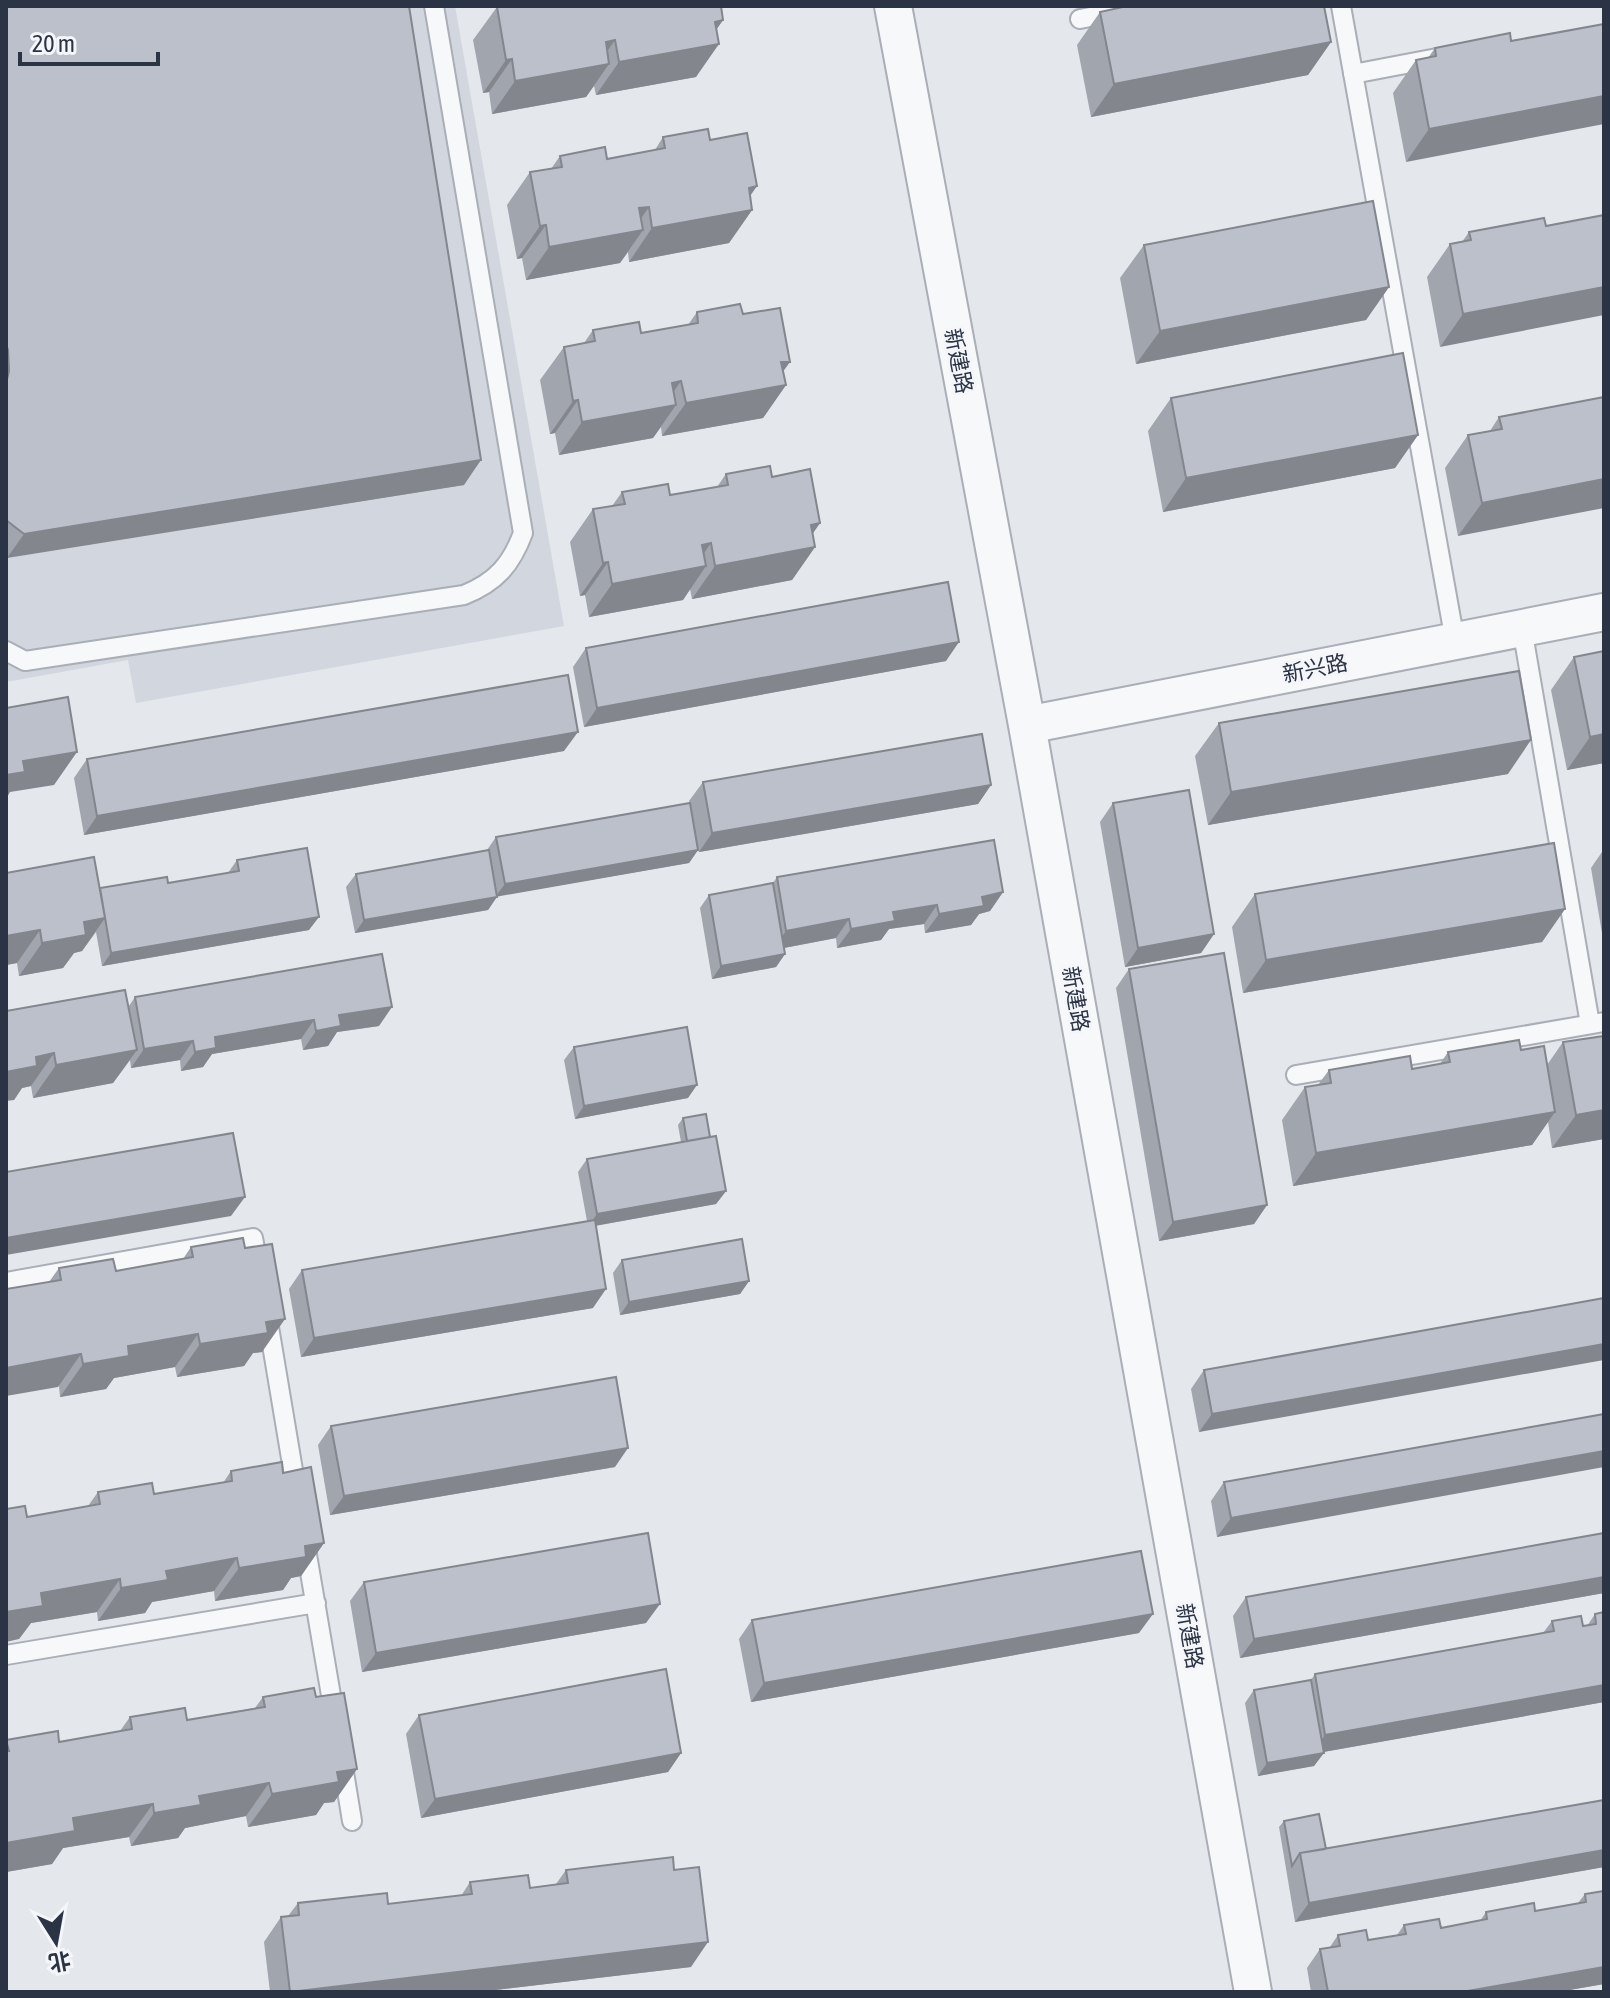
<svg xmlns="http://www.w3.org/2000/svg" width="1610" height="1998" viewBox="0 0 1610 1998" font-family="'Asap Condensed','Noto Sans SC',sans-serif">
	<rect width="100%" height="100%" fill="#e4e7ec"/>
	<path fill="#d2d6de" d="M6,6H455L564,626L136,703L128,660L6,682Z"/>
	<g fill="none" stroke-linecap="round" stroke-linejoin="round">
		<defs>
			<path id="lane" d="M1341,6L1455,641
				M1080,19L1147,6
				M1353,74L1437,58
				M1522,628L1590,1024
				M6,651L25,661L464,595C496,582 511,565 523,533L434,6
				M1296,1075L1604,1022
				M6,1282L253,1238L259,1270
				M267,1315L297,1494
				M305,1543L335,1719
				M6,1655L316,1603
				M342,1760L352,1821"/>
			<path id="street" d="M893,6L1027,725L1253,1992
				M1027,725L1604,612"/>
		</defs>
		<use href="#lane" stroke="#a9aeb7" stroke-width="22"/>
		<use href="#street" stroke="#a9aeb7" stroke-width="40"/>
		<use href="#lane" stroke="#f7f8fa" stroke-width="18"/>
		<use href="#street" stroke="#f7f8fa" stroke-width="36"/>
	</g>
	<path fill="#a1a5ae" d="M6,6L464,485L6,557Z
		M1117,6H1324L1331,42L1308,75L1091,117L1077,45L1100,12L1115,9Z
		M497,7L723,20L716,30L696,77L596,95L594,86L586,97L492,114L489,92L483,93L473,40Z
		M1510,33L1406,162L1393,93L1416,60L1428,58L1435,48Z
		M663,137L710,140L750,196L752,210L729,243L629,262L628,252L620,263L526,280L522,258L517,259L507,205L530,172L551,169L560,156L607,159L655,150Z
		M1544,218L1440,347L1427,277L1450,244L1462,242L1469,232Z
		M1144,245L1389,287L1366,320L1136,364L1120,278Z
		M697,312L743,314L783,372L786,385L763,418L662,436L661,427L653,438L559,455L555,433L550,434L540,380L564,347L584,343L593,330L641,333L688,325Z
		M1604,397L1458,536L1445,468L1468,435L1490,431L1499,417Z
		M1171,398L1418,435L1395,468L1163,512L1148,431Z
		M726,474L772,477L820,523L813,533L815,547L792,580L692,599L690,589L683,600L589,617L585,595L580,596L570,542L593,509L612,506L622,492L670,495L717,487Z
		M586,648L946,661L584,727L573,667Z
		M1574,657L1604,763L1567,770L1551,690Z
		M1219,723L1508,774L1208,825L1195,756Z
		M564,751L84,835L74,778L87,759Z
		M703,782L991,785L978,804L699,852L698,850L689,863L497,896L488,910L355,933L346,887L356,874L487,850L496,837L690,803L689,801Z
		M1113,803L1214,934L1201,953L1125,967L1100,822Z
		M1604,849V939H1603L1591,868Z
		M237,860L309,930L102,966L96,932L82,951L74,953L63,968L19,976L17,963L6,965V873L100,888L168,883L228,873Z
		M777,877L1003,892L990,911L979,914L971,925L925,933L924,924L889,929L881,940L837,948L836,938L784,948L785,954L776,967L712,979L700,908L709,895L773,883Z
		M1255,894L1565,909L1542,942L1243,993L1232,927Z
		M1129,969L1267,1205L1254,1224L1159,1241L1116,988Z
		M135,997L379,1026L337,1032L328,1046L303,1050L301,1039L212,1054L203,1067L181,1071L180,1060L131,1068L130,1060L113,1083L33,1098L31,1086L22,1088L14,1100L6,1011L129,1006Z
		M1604,1033V1139L1552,1148L1548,1122L1532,1145L1293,1186L1282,1120L1305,1087L1318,1085L1329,1070L1412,1069L1440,1064L1448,1052L1521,1050L1547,1065L1563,1042L1602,1036Z
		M574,1047L688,1098L575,1119L564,1060Z
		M683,1118L710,1137L726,1191L716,1204L595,1226L593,1308L301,1357L289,1289L302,1270L587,1221L578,1172L587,1159L681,1142L678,1125Z
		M191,1247L262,1352L253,1353L244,1366L177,1377L175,1367L114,1378L106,1389L60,1397L49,1282L59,1268L116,1271L183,1259Z
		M622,1260L749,1281L740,1294L620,1315L613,1273Z
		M1604,1298L1199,1432L1191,1389L1204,1370Z
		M1604,1414L1217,1537L1211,1501L1224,1482Z
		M331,1426L615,1467L330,1515L318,1445Z
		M231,1471L283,1473L324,1543L301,1576L291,1578L283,1590L215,1601L214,1591L152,1602L145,1613L98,1621L97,1612L31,1623L19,1639L27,1517L88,1506L98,1492L154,1494L223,1483Z
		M1604,1533V1593L1240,1658L1233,1616L1246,1597Z
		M364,1582L646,1623L362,1672L350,1601Z
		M1595,1614L1604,1702L1323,1752L1314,1766L1258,1776L1245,1703L1254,1690L1311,1680L1315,1674L1543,1633L1552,1621L1583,1626H1587Z
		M752,1620L1139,1633L751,1702L739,1639Z
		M263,1697H316L357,1769L334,1802L324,1803L316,1815L248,1827L246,1816L185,1828L178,1838L131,1846L129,1837L63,1848L52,1864L6,1872V1740L59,1742L120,1731L130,1717L187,1720L255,1708Z
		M419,1715L681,1753L668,1772L421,1818L406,1734Z
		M1604,1800V1867L1295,1922L1279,1827L1284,1821L1326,1849Z
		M566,1870L691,1967L479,1992H270L264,1942L281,1917L288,1916L298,1903L388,1904L461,1896L470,1882L530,1888L556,1884Z
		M1604,1891V1984L1558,1992H1311L1307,1968L1320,1949L1330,1947L1338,1935L1368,1940L1397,1935L1404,1925L1441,1928L1480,1921L1486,1912L1535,1911L1578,1903L1585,1894Z"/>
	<path fill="#83868d" d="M723,20L704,47L719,44L696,77L596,95L619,62L715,22Z
		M615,40L597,66L609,64L586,97L492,114L515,81L606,42Z
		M1331,42L1308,75L1091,117L1114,84Z
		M512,59L489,92L483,93L506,60Z
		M1604,96V124L1406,162L1429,129Z
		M757,186L739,212L752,210L729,243L629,262L652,228L749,188Z
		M649,207L631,233L643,230L620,263L526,280L549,247L639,208Z
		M546,225L522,258L517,259L540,226Z
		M1389,287L1366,320L1136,364L1160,331Z
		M1604,287V315L1440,347L1463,314Z
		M781,362H790L772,387L786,385L763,418L662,436L686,403Z
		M681,381L663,407L676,405L653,438L559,455L582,422L672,383Z
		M578,400L555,433L550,434L573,401Z
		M1418,435L1395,468L1163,512L1186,478Z
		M481,460L464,485L7,558L24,534Z
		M1604,479V508L1458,536L1482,503Z
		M820,523L802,549L815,547L792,580L692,599L715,566L811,525Z
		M711,543L693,569L706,566L683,600L589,617L612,584L702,545Z
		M608,562L585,595L580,596L603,563Z
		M959,642L946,661L584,727L597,708Z
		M578,732L564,751L84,835L97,816Z
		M1604,734V763L1567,770L1590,737Z
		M1531,740L1508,774L1208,825L1231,792Z
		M77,752L54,785L10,792L6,799V775L23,761Z
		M991,785L978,804L699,852L712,833Z
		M698,850L689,863L495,897L505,884Z
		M1003,892L990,911L979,914L971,925L925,933L939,914L982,897Z
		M497,897L488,910L355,933L364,920Z
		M937,905L924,924L889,929L881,940L837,948L851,929L893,912Z
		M1565,909L1542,942L1243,993L1266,960Z
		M319,917L309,930L102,966L111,953Z
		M105,918L82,951L74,953L63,968L19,976L42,943L84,922Z
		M849,919L836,938L773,950L786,931Z
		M40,930L17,963L6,965V936Z
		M1214,934L1201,953L1125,967L1138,948Z
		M785,954L776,967L712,979L721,966Z
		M392,1007L379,1026L337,1032L328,1046L303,1050L316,1031L339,1015Z
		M314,1020L301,1039L212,1054L203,1067L181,1071L195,1052L215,1037Z
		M193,1041L180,1060L131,1068L144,1049Z
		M137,1050L113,1083L33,1098L56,1065Z
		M54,1053L31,1086L22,1088L14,1100L6,1101V1072L36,1057Z
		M697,1085L688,1098L575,1119L584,1106Z
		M1604,1110V1139L1552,1148L1576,1115Z
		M1555,1112L1532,1145L1293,1186L1316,1153Z
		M726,1191L716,1204L588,1227L597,1214Z
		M245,1197L231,1216L6,1255V1238Z
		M1267,1205L1254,1224L1159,1241L1173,1222Z
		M749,1281L740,1294L620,1315L629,1302Z
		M606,1289L593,1308L301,1357L314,1338Z
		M285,1319L262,1352L253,1353L244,1366L177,1377L200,1344L266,1322Z
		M198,1334L175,1367L114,1378L106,1389L60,1397L83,1364L128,1346Z
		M1604,1344V1360L1199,1432L1212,1414Z
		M81,1354L58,1387L6,1396V1368Z
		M628,1448L615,1467L330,1515L344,1496Z
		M1604,1451V1467L1217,1537L1231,1518Z
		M324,1543L301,1576L291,1578L283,1590L215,1601L239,1568L305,1546Z
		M237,1558L214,1591L152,1602L145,1613L98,1621L121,1588L166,1571Z
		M1604,1577V1593L1240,1658L1254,1639Z
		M120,1579L97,1612L31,1623L19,1639L6,1642V1612L41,1593Z
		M660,1604L646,1623L362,1672L376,1653Z
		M1153,1614L1139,1633L751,1702L764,1683Z
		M1604,1685V1702L1312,1754L1325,1735Z
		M681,1753L668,1772L421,1818L435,1799Z
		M1324,1753L1314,1766L1258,1776L1267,1763Z
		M357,1769L334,1802L324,1803L316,1815L248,1827L272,1794L337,1772Z
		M269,1783L246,1816L185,1828L178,1838L131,1846L154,1813L199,1796Z
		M153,1804L129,1837L63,1848L52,1864L6,1872V1843L73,1818Z
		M1604,1850V1867L1295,1922L1309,1903Z
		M708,1942L691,1967L479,1992H293Z
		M1604,1967V1984L1558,1992H1462Z"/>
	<path fill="#bbc0ca" stroke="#83868d" stroke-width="2" d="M6,6H409L481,460L24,534L6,520V384L9,371L8,350L6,344Z
		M500,6H721L723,20L715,22L719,44L619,62L615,40L606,42L609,64L515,81L512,59L506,60L497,7Z
		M1123,6H1324L1331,42L1114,84L1100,12L1123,7Z
		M1604,24V96L1429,129L1416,60L1436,56L1435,48L1510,33L1511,41Z
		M708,129L710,140L747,133L757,186L749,188L752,210L652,228L649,207L639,208L643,230L549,247L546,225L540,226L530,172L562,167L560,156L605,147L607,159L665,148L663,137Z
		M1373,201L1389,287L1160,331L1144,245Z
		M1604,215V287L1463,314L1450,244L1471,240L1469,232L1544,218L1546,226Z
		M740,304L743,314L780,308L790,362H781L786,385L686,403L681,381L672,383L676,405L582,422L578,400L573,401L564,347L595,341L593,330L639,322L641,333L698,323L697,312Z
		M1403,353L1418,435L1186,478L1171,398Z
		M1604,397V479L1482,503L1468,435L1502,429L1499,417Z
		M770,466L772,477L810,469L820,523L811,525L815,547L715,566L711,543L702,545L706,566L612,584L608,562L603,563L593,509L625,504L622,492L668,484L670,495L728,485L726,474Z
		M948,582L959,642L597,708L586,648Z
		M1604,651V734L1590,737L1574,657Z
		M1519,671L1531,740L1231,792L1219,723Z
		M568,675L578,732L97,816L87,759Z
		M68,697L77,752L23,761L25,772L6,775V708Z
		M982,734L991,785L712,833L703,782Z
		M1189,790L1214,934L1138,948L1113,803Z
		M690,803L698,850L505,884L496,837Z
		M994,840L1003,892L982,897L984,906L939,914L937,905L893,912L895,921L851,929L849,919L786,931L777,877Z
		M1554,843L1565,909L1266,960L1255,894Z
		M307,848L319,917L111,953L100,888L167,877L168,883L239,871L237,860Z
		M489,850L497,897L364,920L356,874Z
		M94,857L105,918L84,922L86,935L42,943L40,930L6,936V873Z
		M773,883L785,954L721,966L709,895Z
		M1224,953L1267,1205L1173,1222L1129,969Z
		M382,954L392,1007L339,1015L341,1026L316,1031L314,1020L215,1037L216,1048L195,1052L193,1041L144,1049L135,997Z
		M125,990L137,1050L56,1065L54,1053L36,1057L37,1066L6,1072V1011Z
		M687,1027L697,1085L584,1106L574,1047Z
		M1604,1036V1110L1576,1115L1563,1042Z
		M1519,1040L1521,1050L1544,1046L1555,1112L1316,1153L1305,1087L1331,1083L1329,1070L1410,1056L1412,1069L1450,1062L1448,1052Z
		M706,1114L710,1137L687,1141L683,1118Z
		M233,1133L245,1197L6,1238V1172Z
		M716,1136L726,1191L597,1214L587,1159Z
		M595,1220L606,1289L314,1338L302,1270Z
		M243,1238L245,1248L272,1244L285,1319L266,1322L268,1333L200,1344L198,1334L128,1346L129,1356L83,1364L81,1354L6,1368V1289L61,1280L59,1268L113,1259L116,1271L193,1257L191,1247Z
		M742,1239L749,1281L629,1302L622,1260Z
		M1604,1298V1344L1212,1414L1204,1370Z
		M616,1377L628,1448L344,1496L331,1426Z
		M1604,1414V1451L1231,1518L1224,1482Z
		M282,1462L283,1473L311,1467L324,1543L305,1546L306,1557L239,1568L237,1558L166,1571L168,1580L121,1588L120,1579L41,1593L43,1606L6,1612V1509L25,1506L27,1517L100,1504L98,1492L152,1483L154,1494L232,1481L231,1471Z
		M648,1533L660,1604L376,1653L364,1582Z
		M1604,1533V1577L1254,1639L1246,1597Z
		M1141,1551L1153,1614L764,1683L752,1620Z
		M1604,1612V1685L1325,1735L1315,1674L1554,1631L1552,1621L1581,1616L1583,1626L1596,1624L1595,1614Z
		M666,1669L681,1753L435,1799L419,1715Z
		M1311,1680L1324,1753L1267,1763L1254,1690Z
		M314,1688L316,1697L344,1693L357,1769L337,1772L339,1782L272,1794L269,1783L199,1796L201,1805L154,1813L153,1804L73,1818L75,1831L6,1843V1751H9L6,1740L58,1731L59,1742L132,1729L130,1717L185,1708L187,1720L265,1707L263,1697Z
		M1604,1800V1850L1309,1903L1300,1853Z
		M1319,1814L1326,1849L1300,1853L1292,1866L1284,1821Z
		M673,1857L674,1870L699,1867L708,1942L290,1992L281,1917L299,1915L298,1903L387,1893L388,1904L472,1894L470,1882L528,1875L530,1888L568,1883L566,1870Z
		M1604,1891V1967L1462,1992H1328L1320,1949L1340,1946L1338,1935L1366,1930L1368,1940L1406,1934L1404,1925L1439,1919L1441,1928L1487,1919L1486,1912L1534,1903L1535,1911L1586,1902L1585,1894Z"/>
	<g text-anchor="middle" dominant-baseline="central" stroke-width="6" stroke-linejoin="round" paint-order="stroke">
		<g font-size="22" fill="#2b3445" stroke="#f4f6f9">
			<text transform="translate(959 361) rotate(79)">新建路</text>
			<text transform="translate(1315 668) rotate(-11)">新兴路</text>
			<text transform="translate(1076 999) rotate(80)">新建路</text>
			<text transform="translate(1190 1636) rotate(80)">新建路</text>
		</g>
	</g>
	<rect width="1610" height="1998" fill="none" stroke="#2b3445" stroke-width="16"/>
	<g transform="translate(56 1942) rotate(169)" stroke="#f4f6f9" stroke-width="6" paint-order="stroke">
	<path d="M0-6L14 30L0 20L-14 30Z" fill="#2b3445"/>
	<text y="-12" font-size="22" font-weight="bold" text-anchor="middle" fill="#2b3445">北</text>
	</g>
	<path d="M20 52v12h138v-12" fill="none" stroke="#2b3445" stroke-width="4"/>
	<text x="32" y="52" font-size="24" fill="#2b3445" stroke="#f4f6f9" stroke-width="6" paint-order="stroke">20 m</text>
</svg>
